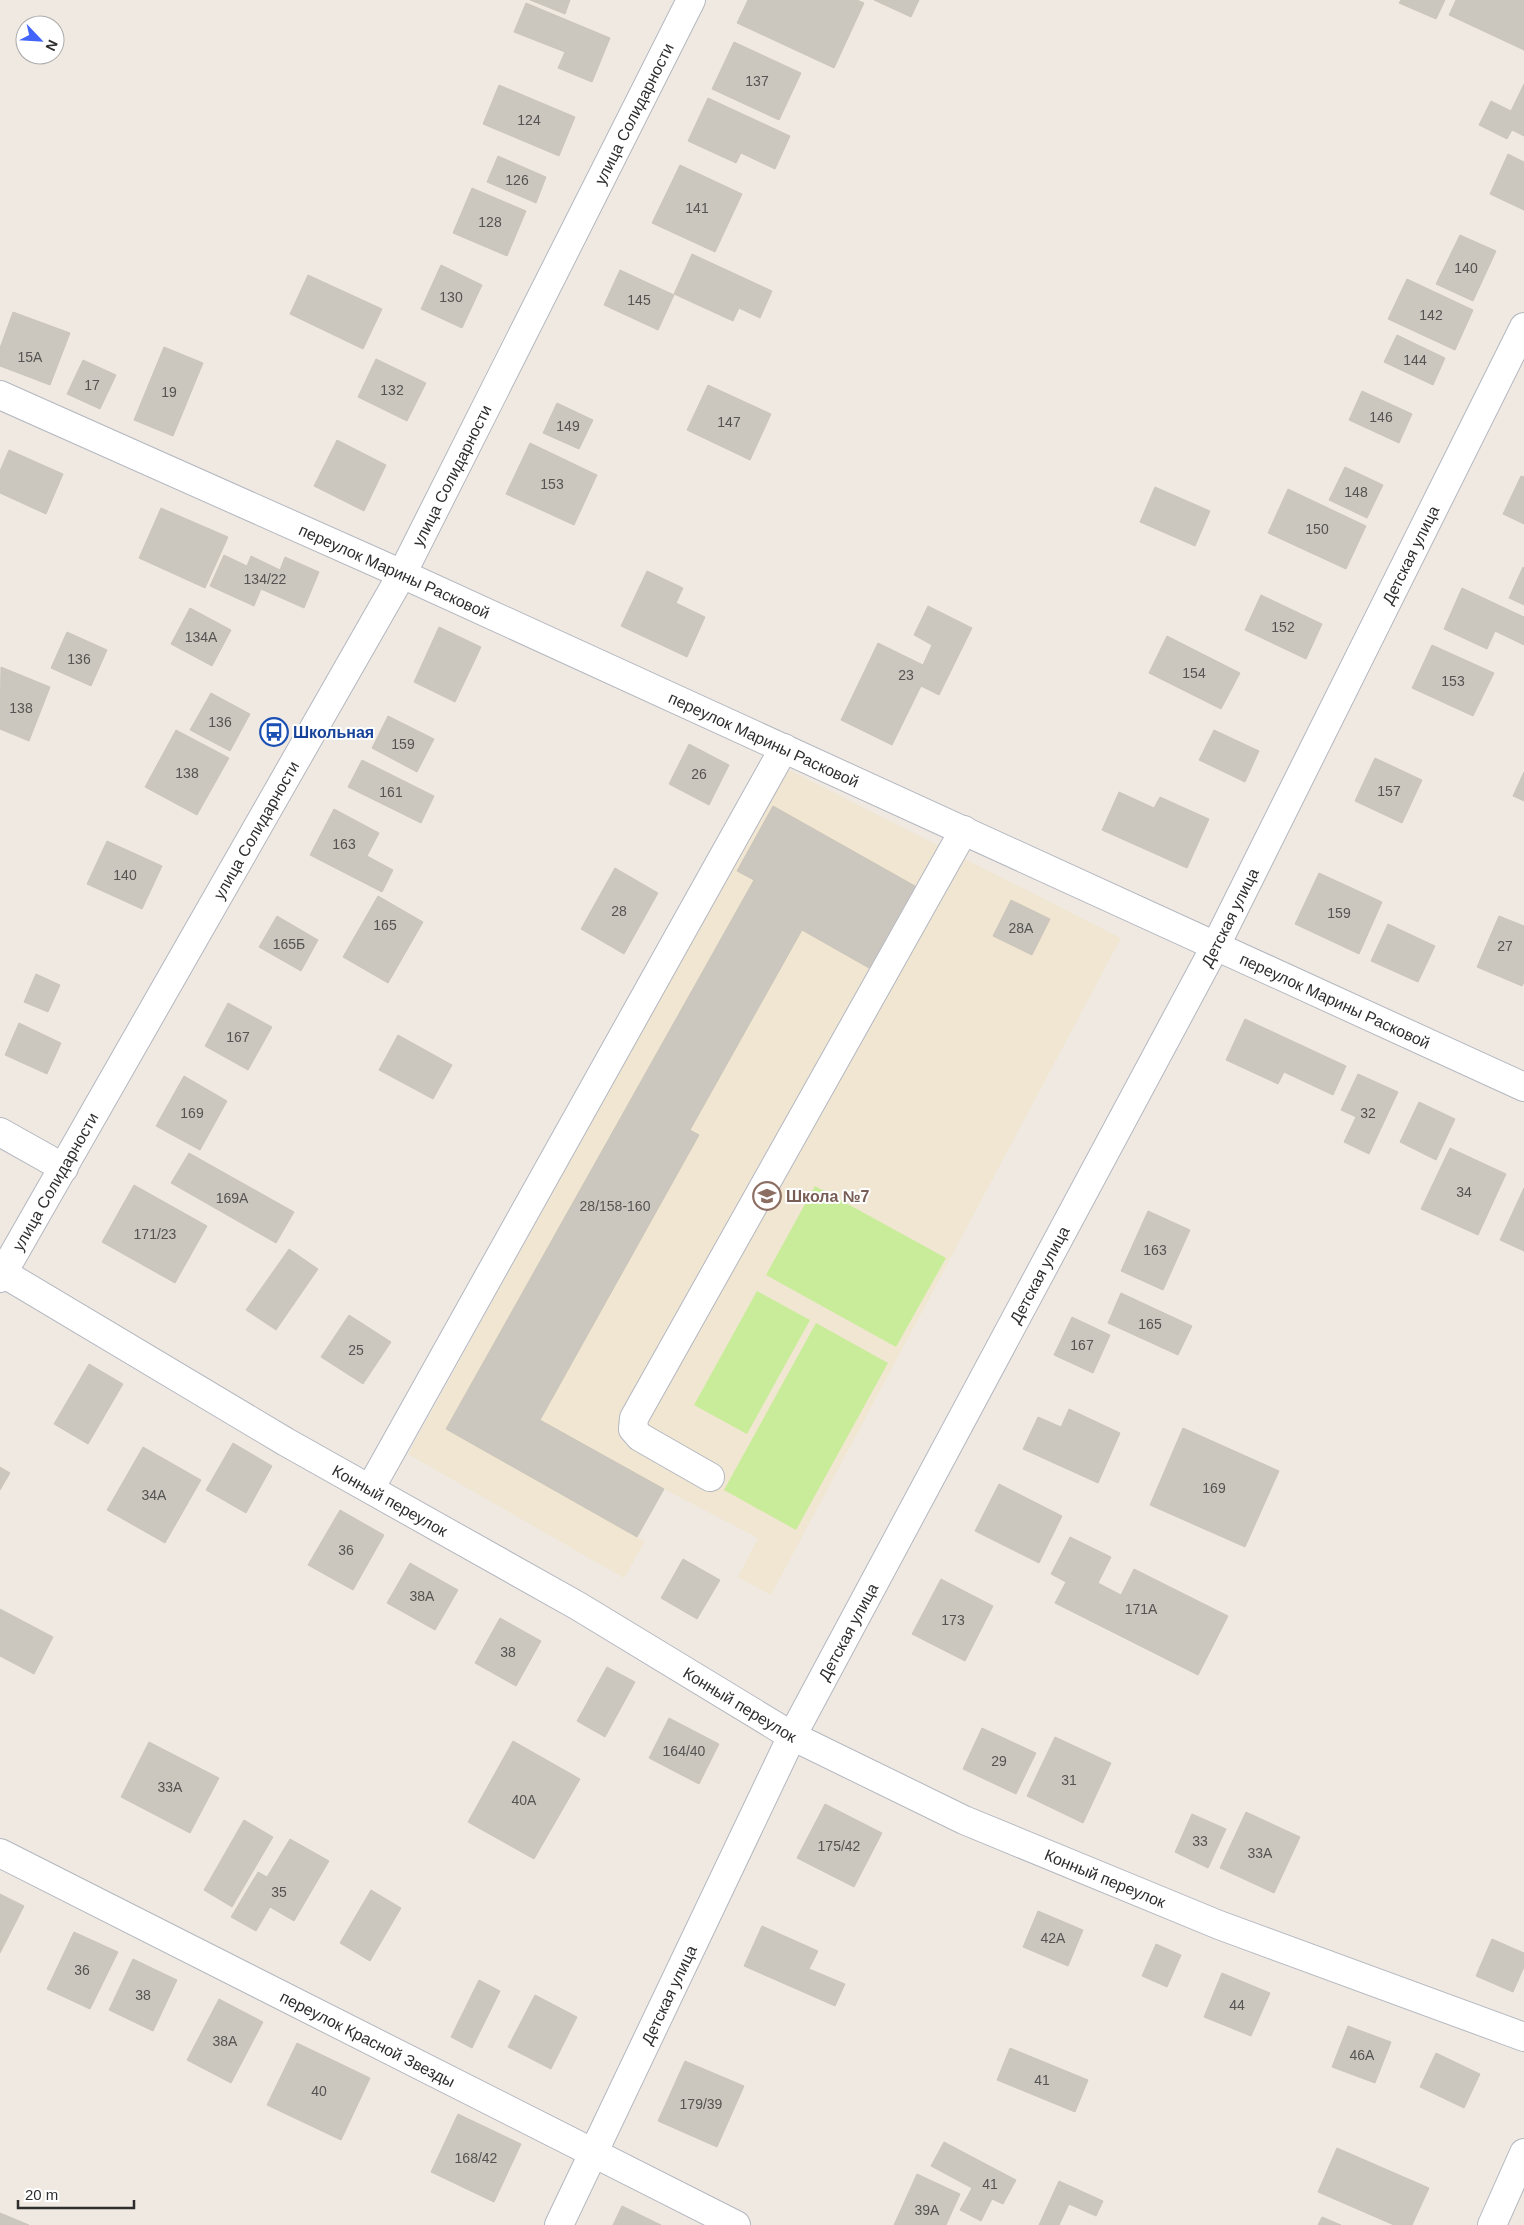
<svg xmlns="http://www.w3.org/2000/svg" width="1524" height="2225" viewBox="0 0 1524 2225" font-family="Helvetica,sans-serif">
	<rect width="100%" height="100%" fill="#efe9e1"/>
	<path fill="#f0e6d1" d="M787,769L1121,938L771,1595L738,1577L758,1538L664,1489L637,1537L645,1541L624,1578L408,1454Z"/>
	<path fill="#c9ec9a" d="M815,1186L946,1258L896,1347L766,1275Z
		M757,1291L810,1320L747,1434L694,1405Z
		M816,1323L888,1363L796,1530L724,1490Z"/>
	<path fill="#cbc7bf" stroke="#cbc5ba" d="M530,0H570L565,14Z
		M748,0H857L864,3L834,68L737,23Z
		M874,0H919L911,17Z
		M1401,0H1445L1436,19L1399,3Z
		M1456,0H1524V50L1449,15Z
		M526,3L610,38L592,82L558,68L565,52L514,32Z
		M734,42L801,73L779,120L712,89Z
		M1524,84V136L1512,130L1507,139L1479,125L1491,101L1511,111Z
		M499,85L575,117L559,156L483,124Z
		M708,98L790,136L775,169L741,153L736,163L688,141Z
		M1508,154L1524,162V210L1490,194Z
		M498,156L546,177L536,203L487,182Z
		M680,165L742,194L715,252L652,223Z
		M472,188L526,211L507,256L453,233Z
		M1460,235L1496,251L1473,301L1436,284Z
		M692,254L772,291L760,318L739,308L733,321L674,294Z
		M441,265L482,285L462,328L421,309Z
		M620,270L674,295L658,330L604,305Z
		M308,275L382,309L363,349L290,314Z
		M1407,279L1473,310L1455,350L1388,319Z
		M13,312L70,333L50,385L0,366V348Z
		M1397,335L1445,358L1433,385L1384,362Z
		M164,347L203,363L173,436L134,420Z
		M376,359L426,383L407,421L358,397Z
		M83,360L116,375L100,409L67,394Z
		M708,385L771,414L750,460L687,430Z
		M1362,391L1412,414L1399,443L1349,420Z
		M557,403L593,420L579,449L543,433Z
		M337,440L386,465L364,511L314,486Z
		M530,443L597,475L574,525L506,494Z
		M9,450L63,474L46,514L0,493V471Z
		M1345,467L1383,485L1367,518L1329,500Z
		M1521,476L1524,477V524L1503,514Z
		M1155,487L1210,511L1195,546L1140,522Z
		M1288,489L1366,526L1346,569L1268,533Z
		M161,508L228,537L205,588L139,558Z
		M224,555L247,566L251,556L280,570L285,557L319,572L304,608L261,589L254,606L210,586Z
		M1523,567L1524,568V605L1509,598Z
		M647,571L683,588L676,603L705,617L687,657L621,626Z
		M1462,588L1524,617V645L1495,631L1487,649L1444,629Z
		M1261,595L1322,624L1306,659L1245,630Z
		M928,606L972,628L939,695L921,686L892,745L841,720L878,643L923,665L932,645L914,635Z
		M190,608L231,630L212,666L171,644Z
		M439,627L481,647L455,702L414,682Z
		M67,632L107,650L91,686L51,668Z
		M1167,636L1240,673L1221,709L1149,673Z
		M1432,645L1494,673L1473,716L1412,688Z
		M1,667L50,687L29,741L0,729Z
		M211,693L250,714L230,751L190,730Z
		M388,716L434,739L417,772L372,748Z
		M176,730L229,758L197,815L145,787Z
		M1214,730L1259,751L1245,782L1199,760Z
		M689,744L729,765L709,805L669,784Z
		M1375,758L1422,780L1402,823L1355,801Z
		M362,760L434,796L421,823L348,787Z
		M1524,772V801L1513,796Z
		M1119,792L1154,808L1160,797L1209,819L1187,868L1102,830Z
		M773,806L915,886L869,968L802,930L690,1130L699,1135L540,1420L664,1489L637,1537L446,1429L754,880L737,871Z
		M334,809L379,833L367,856L393,870L382,892L310,855Z
		M107,841L162,866L142,909L87,884Z
		M615,868L658,893L624,954L581,929Z
		M1319,873L1382,902L1359,954L1295,924Z
		M378,896L423,922L388,983L343,957Z
		M1011,900L1050,919L1032,955L993,936Z
		M277,916L318,940L301,971L259,947Z
		M1499,916L1524,926V982L1522,986L1477,967Z
		M1388,924L1435,946L1418,982L1371,961Z
		M36,974L60,985L48,1012L24,1002Z
		M228,1003L272,1027L248,1070L205,1046Z
		M1245,1019L1346,1066L1333,1095L1284,1072L1278,1084L1226,1060Z
		M19,1023L61,1043L47,1074L5,1055Z
		M398,1035L452,1065L433,1099L379,1070Z
		M1358,1074L1398,1092L1369,1154L1344,1142L1356,1117L1341,1110Z
		M184,1076L227,1101L200,1150L156,1126Z
		M1419,1102L1455,1119L1436,1160L1400,1142Z
		M1450,1148L1506,1174L1478,1235L1421,1209Z
		M189,1153L294,1212L276,1243L171,1183Z
		M134,1185L207,1226L175,1283L102,1242Z
		M1524,1188V1251L1500,1240Z
		M1148,1211L1190,1230L1163,1290L1121,1271Z
		M289,1249L318,1269L276,1330L246,1310Z
		M1121,1293L1192,1326L1178,1355L1108,1323Z
		M349,1315L391,1342L363,1384L321,1357Z
		M1072,1317L1110,1335L1093,1373L1054,1355Z
		M89,1364L123,1384L88,1444L54,1424Z
		M1069,1409L1120,1433L1098,1483L1023,1449L1038,1417L1061,1427Z
		M1183,1428L1279,1471L1245,1547L1150,1505Z
		M233,1443L272,1466L246,1513L206,1490Z
		M143,1447L201,1480L165,1543L107,1510Z
		M0,1467L10,1473L0,1490Z
		M999,1484L1062,1516L1039,1563L975,1531Z
		M340,1510L384,1535L353,1590L308,1565Z
		M1070,1537L1111,1557L1098,1583L1121,1595L1134,1569L1228,1616L1198,1675L1055,1603L1066,1582L1051,1574Z
		M683,1559L720,1580L697,1619L661,1598Z
		M410,1563L458,1590L435,1630L387,1603Z
		M941,1579L993,1606L965,1661L912,1634Z
		M0,1609L53,1637L34,1674L0,1656Z
		M500,1618L541,1641L516,1686L475,1663Z
		M607,1667L635,1682L605,1737L577,1721Z
		M669,1718L719,1744L699,1784L649,1758Z
		M982,1728L1036,1753L1016,1794L963,1769Z
		M1055,1737L1111,1763L1083,1823L1027,1796Z
		M513,1741L580,1779L534,1859L468,1822Z
		M149,1742L219,1778L190,1833L121,1797Z
		M825,1804L882,1833L854,1887L797,1858Z
		M1246,1812L1300,1837L1274,1893L1220,1868Z
		M1192,1814L1226,1829L1208,1868L1175,1852Z
		M244,1820L273,1837L232,1907L204,1890Z
		M290,1839L329,1861L294,1921L270,1907L256,1931L231,1917L258,1872L267,1877Z
		M371,1890L401,1908L370,1961L340,1943Z
		M0,1894L24,1906L0,1953Z
		M1038,1911L1083,1930L1068,1966L1023,1947Z
		M762,1926L818,1951L809,1969L845,1984L835,2006L744,1966Z
		M74,1932L118,1952L90,2009L47,1989Z
		M1492,1939L1524,1953V1967L1513,1992L1476,1976Z
		M1156,1944L1181,1955L1167,1987L1142,1976Z
		M133,1959L177,1980L153,2031L109,2010Z
		M1222,1973L1270,1993L1251,2036L1204,2017Z
		M479,1980L500,1991L472,2048L451,2037Z
		M535,1995L577,2017L551,2069L508,2047Z
		M219,1999L263,2022L231,2083L187,2060Z
		M1348,2026L1391,2042L1375,2083L1332,2067Z
		M297,2043L370,2078L341,2140L267,2105Z
		M1010,2048L1088,2080L1075,2112L997,2080Z
		M1436,2053L1480,2074L1464,2108L1420,2087Z
		M685,2061L744,2086L717,2147L658,2121Z
		M458,2114L521,2144L494,2202L431,2172Z
		M944,2142L1016,2180L1003,2204L992,2199L981,2221L960,2210L972,2188L931,2166Z
		M1337,2148L1429,2188L1412,2225H1394L1318,2192Z
		M917,2174L960,2194L946,2225H894Z
		M1059,2181L1103,2201L1096,2216L1069,2204L1059,2225H1039Z
		M622,2206L661,2225H613Z
		M0,2213L29,2225H0Z
		M1322,2217L1341,2225H1318Z"/>
	<g fill="none" stroke-linecap="round" stroke-linejoin="round">
		<defs>
			<g id="minor">
				<path id="s1" d="M0,395L402,574L1524,1087"/>
				<path d="M0,1132L64,1168"/>
				<path id="s2" d="M3,1273L286,1442L578,1606L792,1736L964,1820L1219,1925L1524,2037"/>
				<path id="s3" d="M0,1278L402,574L691,0"/>
				<path d="M710,1477L640,1437L633,1429L634,1418L964,830"/>
				<path d="M370,1489L784,748"/>
				<path id="s4" d="M0,1853L736,2225"/>
				<path id="s5" d="M559,2225L792,1736L1216,945L1524,327"/>
				<path d="M1492,2225L1524,2153"/>
			</g>
		</defs>
		<use href="#minor" stroke="#b4b7c1" stroke-width="30"/>
		<use href="#minor" stroke="#fff" stroke-width="28"/>
	</g>
	<defs>
		<symbol id="bus-ring" viewBox="-11 -11 22 22"><circle r="9.5" fill="#fff" stroke="#1a4fb4" stroke-width="1.5"/><path d="M-5-6H5V4H4V6H2V4H-2V6H-4V4H-5ZM-3.5-4V0h7V-4ZM-3.5 1.2v1.5H-2V1.2ZM2 1.2v1.5H3.5V1.2Z" fill="#1a4fb4"/></symbol>
		<symbol id="school-ring" viewBox="-11 -11 22 22"><circle r="9.5" fill="#fff" stroke="#8d6e63" stroke-width="1.5"/><path d="M0-5L7-2L0 1L-7-2ZM-4 1L0 2.5L4 1V4Q0 6-4 4Z" fill="#8d6e63"/></symbol>
	</defs>
	<g fill-rule="evenodd">
		<use href="#bus-ring" x="258" y="716" width="32" height="32"/>
		<use href="#school-ring" x="751" y="1180" width="32" height="32"/>
	</g>
	<g text-anchor="middle" dominant-baseline="central" stroke-width="4" stroke-linejoin="round" paint-order="stroke">
		<g font-size="14" fill="#555452">
			<text x="757" y="81">137</text>
			<text x="529" y="120">124</text>
			<text x="517" y="180">126</text>
			<text x="697" y="208">141</text>
			<text x="490" y="222">128</text>
			<text x="1466" y="268">140</text>
			<text x="451" y="297">130</text>
			<text x="639" y="300">145</text>
			<text x="1431" y="315">142</text>
			<text x="30" y="357">15А</text>
			<text x="1415" y="360">144</text>
			<text x="92" y="385">17</text>
			<text x="392" y="390">132</text>
			<text x="169" y="392">19</text>
			<text x="1381" y="417">146</text>
			<text x="729" y="422">147</text>
			<text x="568" y="426">149</text>
			<text x="552" y="484">153</text>
			<text x="1356" y="492">148</text>
			<text x="1317" y="529">150</text>
			<text x="265" y="579">134/22</text>
			<text x="1283" y="627">152</text>
			<text x="201" y="637">134А</text>
			<text x="79" y="659">136</text>
			<text x="1194" y="673">154</text>
			<text x="906" y="675">23</text>
			<text x="1453" y="681">153</text>
			<text x="21" y="708">138</text>
			<text x="220" y="722">136</text>
			<text x="403" y="744">159</text>
			<text x="187" y="773">138</text>
			<text x="699" y="774">26</text>
			<text x="1389" y="791">157</text>
			<text x="391" y="792">161</text>
			<text x="344" y="844">163</text>
			<text x="125" y="875">140</text>
			<text x="619" y="911">28</text>
			<text x="1339" y="913">159</text>
			<text x="385" y="925">165</text>
			<text x="1021" y="928">28А</text>
			<text x="289" y="944">165Б</text>
			<text x="1505" y="946">27</text>
			<text x="238" y="1037">167</text>
			<text x="192" y="1113">169</text>
			<text x="1368" y="1113">32</text>
			<text x="1464" y="1192">34</text>
			<text x="232" y="1198">169А</text>
			<text x="615" y="1206">28/158-160</text>
			<text x="155" y="1234">171/23</text>
			<text x="1155" y="1250">163</text>
			<text x="1150" y="1324">165</text>
			<text x="1082" y="1345">167</text>
			<text x="356" y="1350">25</text>
			<text x="1214" y="1488">169</text>
			<text x="154" y="1495">34А</text>
			<text x="346" y="1550">36</text>
			<text x="422" y="1596">38А</text>
			<text x="1141" y="1609">171А</text>
			<text x="953" y="1620">173</text>
			<text x="508" y="1652">38</text>
			<text x="684" y="1751">164/40</text>
			<text x="999" y="1761">29</text>
			<text x="1069" y="1780">31</text>
			<text x="170" y="1787">33А</text>
			<text x="524" y="1800">40А</text>
			<text x="1200" y="1841">33</text>
			<text x="839" y="1846">175/42</text>
			<text x="1260" y="1853">33А</text>
			<text x="279" y="1892">35</text>
			<text x="1053" y="1938">42А</text>
			<text x="82" y="1970">36</text>
			<text x="143" y="1995">38</text>
			<text x="1237" y="2005">44</text>
			<text x="225" y="2041">38А</text>
			<text x="1362" y="2055">46А</text>
			<text x="1042" y="2080">41</text>
			<text x="319" y="2091">40</text>
			<text x="701" y="2104">179/39</text>
			<text x="476" y="2158">168/42</text>
			<text x="990" y="2184">41</text>
			<text x="927" y="2210">39А</text>
		</g>
		<g font-size="16" fill="#2e2e2e" stroke="#fff">
			<text stroke="none"><textPath href="#s3" startOffset="1326">улица Солидарности</textPath></text>
			<text stroke="none"><textPath href="#s3" startOffset="921">улица Солидарности</textPath></text>
			<text stroke="none"><textPath href="#s5" startOffset="1875">Детская улица</textPath></text>
			<text stroke="none"><textPath href="#s1" startOffset="432">переулок Марины Расковой</textPath></text>
			<text stroke="none"><textPath href="#s1" startOffset="838">переулок Марины Расковой</textPath></text>
			<text stroke="none"><textPath href="#s3" startOffset="516">улица Солидарности</textPath></text>
			<text stroke="none"><textPath href="#s5" startOffset="1470">Детская улица</textPath></text>
			<text stroke="none"><textPath href="#s1" startOffset="1466">переулок Марины Расковой</textPath></text>
			<text stroke="none"><textPath href="#s3" startOffset="111">улица Солидарности</textPath></text>
			<text stroke="none"><textPath href="#s5" startOffset="1065">Детская улица</textPath></text>
			<text stroke="none"><textPath href="#s2" startOffset="449">Конный переулок</textPath></text>
			<text stroke="none"><textPath href="#s5" startOffset="660">Детская улица</textPath></text>
			<text stroke="none"><textPath href="#s2" startOffset="854">Конный переулок</textPath></text>
			<text stroke="none"><textPath href="#s2" startOffset="1259">Конный переулок</textPath></text>
			<text stroke="none"><textPath href="#s5" startOffset="255">Детская улица</textPath></text>
			<text stroke="none"><textPath href="#s4" startOffset="412">переулок Красной Звезды</textPath></text>
		</g>
		<g font-size="16" font-weight="bold" fill="#164399" stroke="#fff" text-anchor="start">
			<text x="293" y="732">Школьная</text>
		</g>
		<g font-size="16" font-weight="bold" fill="#785e54" stroke="#fff" text-anchor="start">
			<text x="786" y="1196">Школа №7</text>
		</g>
	</g>
	<g transform="translate(40 40) rotate(115)"><circle r="24" fill="#ffffff" stroke="#ababab"/>
	<path d="M0-4L9 19L0 12L-9 19Z" fill="#4264fb"/>
	<text y="-8" font-size="14" font-weight="bold" text-anchor="middle" fill="#2e2e2e">N</text>
	</g>
	<path d="M18 2200v8h116v-8" fill="none" stroke="#2e2e2e" stroke-width="2.5"/>
	<text x="25" y="2200" font-size="15" fill="#2e2e2e" stroke="#ffffff" stroke-width="4" paint-order="stroke">20 m</text>
</svg>
